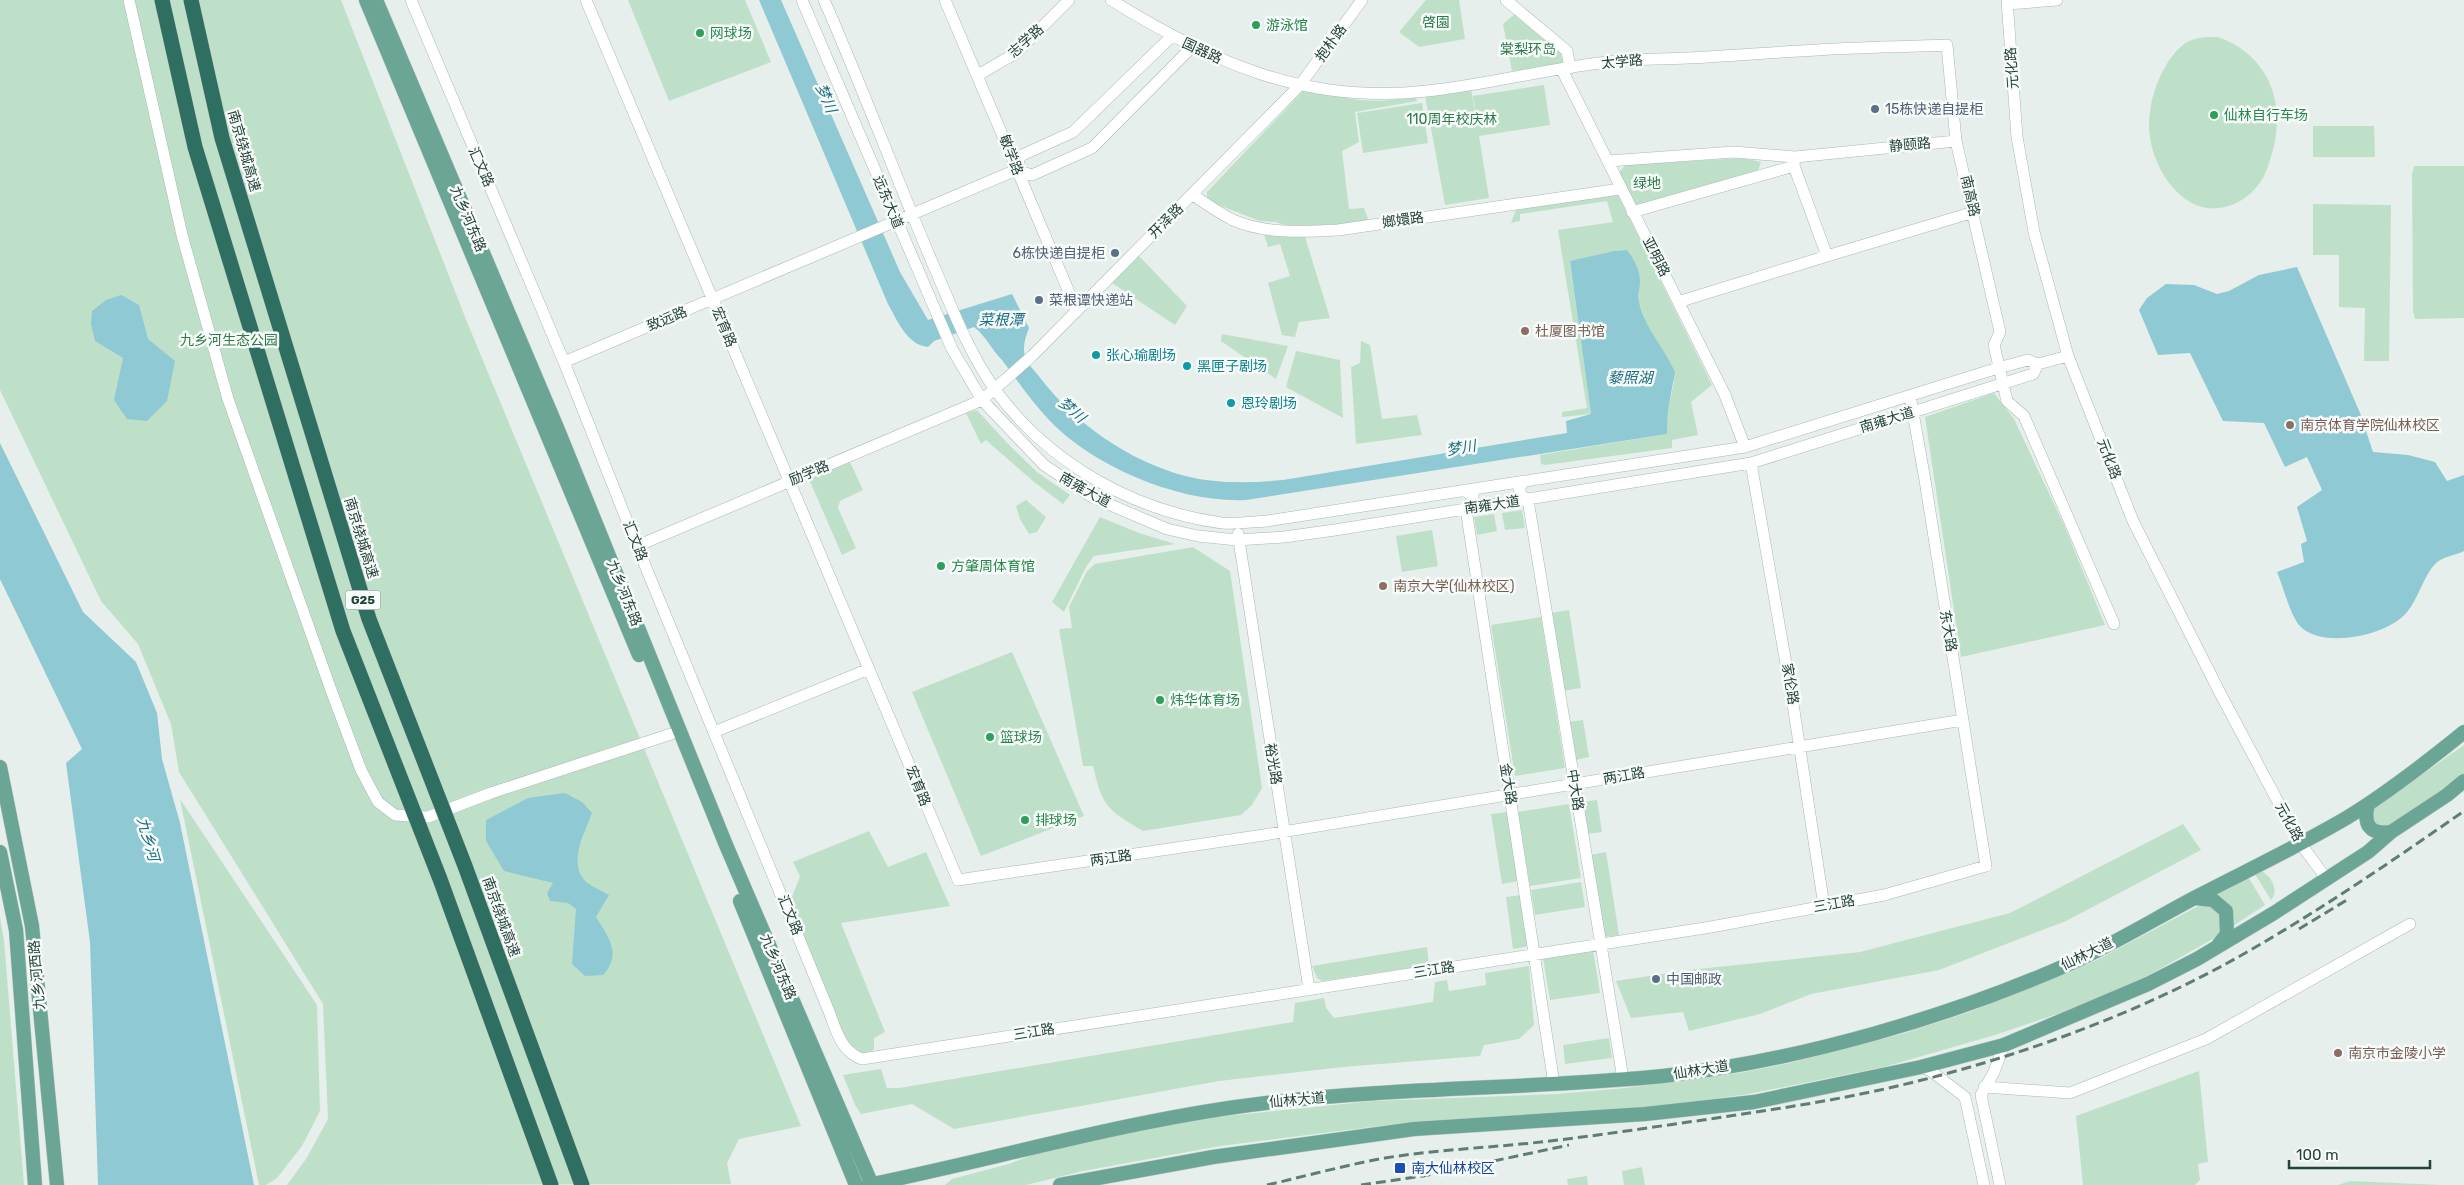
<svg xmlns="http://www.w3.org/2000/svg" width="2464" height="1185" viewBox="0 0 2464 1185" font-family="Rubik,'Noto Sans SC',sans-serif">
	<rect width="100%" height="100%" fill="#e6efeb"/>
	<path fill="#bfe0c8" d="M0,0H341L467,322L801,1126L739,1139L727,1163L731,1184L287,1185L306,1159L328,1119L323,1004L179,772L171,724L138,644L101,601L0,390Z
		M628,0H745L771,62L669,101Z
		M1426,0H1459L1465,39L1419,47L1399,32Z
		M1516,13L1560,51L1563,61L1560,66L1512,71L1503,24Z
		M2218,37C2266,54 2285,98 2274,146C2271,156 2268,169 2263,178C2254,193 2241,203 2225,207C2180,218 2148,162 2149,123C2150,101 2156,81 2168,62C2174,53 2184,41 2195,39C2202,37 2211,37 2218,37Z
		M1544,85L1550,125L1479,136L1489,198L1445,205L1425,95L1471,89L1478,129L1473,96Z
		M1303,91L1359,100L1381,101L1416,97L1417,101L1355,112L1359,142L1342,151L1349,209L1364,208L1369,222L1290,227L1276,222L1260,221L1216,204L1207,197V192Z
		M1422,103L1428,143L1363,153L1357,113Z
		M2313,126H2374L2375,157H2313Z
		M1743,158L1761,162L1758,170L1636,205L1619,173L1625,165Z
		M2414,166H2464V318L2415,319L2413,311L2412,175Z
		M1617,193L1712,385L1691,402L1698,435L1672,440V448L1545,465L1541,464L1540,455L1667,434L1668,410L1674,382L1646,323L1638,300L1640,281L1627,250L1614,251L1570,262L1591,414L1562,417V412L1587,408L1558,230L1613,222L1607,201L1520,214V221L1511,223L1517,207Z
		M2313,204L2391,205L2389,361H2364L2365,308L2339,307V255H2313Z
		M1263,231L1305,237L1330,318L1299,322L1295,337L1282,335L1268,283L1290,276L1280,244L1268,247Z
		M1138,255L1187,306L1175,325L1112,283Z
		M1222,334L1288,346L1276,379L1221,341Z
		M1361,341L1370,345L1382,419L1417,415L1422,435L1356,444L1351,367L1360,363Z
		M1296,351L1340,360L1343,418L1286,387Z
		M1994,393L2014,419L2064,525L2105,625L1961,657L1925,417Z
		M977,410L1008,444L1037,472L1070,495L1063,504L1034,482L986,440L981,444L966,413Z
		M850,462L863,490L840,501L838,508L856,548L842,555L809,479Z
		M1026,500L1046,517L1037,532L1029,534L1020,519L1016,506Z
		M1522,510L1525,528L1505,530L1502,513Z
		M1494,514L1497,531L1477,535L1474,517Z
		M1100,517L1139,533L1175,544L1094,556L1086,567L1064,612L1052,602Z
		M1432,530L1438,566L1402,572L1396,536Z
		M1193,547L1230,571L1262,788L1252,805L1241,815L1143,831C1107,810 1102,806 1093,766H1083L1059,629L1072,628L1069,607L1087,571L1095,564Z
		M1569,610L1581,688L1563,691L1551,613Z
		M1541,617L1565,768L1515,776L1491,625Z
		M1012,652L1084,816L981,856L912,692Z
		M1583,720L1589,757L1575,760L1569,722Z
		M2464,745V774L2390,827L2380,830L2371,823L2373,809Z
		M180,799L317,1005L320,1111L302,1146L277,1178L266,1185H259Z
		M1597,800L1602,832L1586,834L1581,802Z
		M1569,804L1581,878L1530,886L1518,812Z
		M1507,812L1518,881L1502,884L1491,814Z
		M2183,824L2201,850L2066,921L1939,970L1811,994L1760,1014L1689,1031L1683,1012L1631,1018L1616,981L1689,970L1860,952L2010,913Z
		M869,831L888,867L926,852L950,906L841,923L885,1032L874,1038V1049L868,1054L851,1049L846,1041L790,902L800,876L793,862Z
		M1606,852L1619,935L1603,937L1590,855Z
		M2259,870C2270,874 2280,889 2271,900L2253,871Z
		M2247,875L2265,905L2233,926L2214,896Z
		M1581,882L1585,907L1535,915L1531,890Z
		M1521,895L1528,946L1513,949L1506,897Z
		M2202,904L2209,905L2219,912L2222,930L2218,936L2135,983L2060,1013L1995,1035L1884,1067L1749,1094L1649,1108L1410,1122L1220,1146L1083,1171L1026,1185H945L952,1179L1009,1164L1045,1150L1138,1130L1217,1117L1373,1101L1556,1094L1625,1088L1739,1073L1790,1063L1905,1033L1969,1012L2097,960Z
		M0,917L4,941L24,1185H0Z
		M1427,947L1429,965L1322,981L1317,978L1312,966Z
		M1593,950L1600,993L1550,1000L1543,958Z
		M1529,966L1534,1025L1519,1039L1484,1045L1480,1056L1343,1067L1219,1081L954,1129L912,1104L861,1114L855,1105L843,1075L881,1069L887,1088H899L1293,1022L1295,1003L1324,998L1326,1008L1334,1018L1433,1002L1435,982L1447,980L1449,991L1486,985L1485,973Z
		M1609,1038L1612,1058L1565,1064L1563,1045Z
		M2199,1071L2208,1162L2198,1164L2200,1180L2195,1185H2083L2076,1116Z
		M1642,1167L1645,1185H1624L1622,1171Z
		M1587,1176L1588,1185H1568L1567,1179Z
		M2351,1181L2441,1185H2338Z"/>
	<path fill="#8ec9d4" d="M759,0H781L900,272L928,320L1012,294L1029,328C1025,338 1021,350 1027,361C1030,367 1037,373 1041,379C1076,424 1129,461 1185,476C1218,484 1250,483 1283,480L1567,433L1566,421L1591,414L1570,261L1614,251L1627,250C1634,259 1640,270 1640,282C1640,289 1637,295 1639,302C1645,329 1664,347 1675,372L1668,410L1667,434L1246,500C1180,503 1095,468 1049,420C1032,402 1017,380 1002,360C991,349 986,336 974,327L934,341L928,347C907,345 897,320 888,304Z
		M2297,267L2360,413L2373,452L2408,455L2435,462L2447,481L2464,475V551C2456,555 2442,557 2436,563C2423,576 2419,598 2407,612C2388,636 2320,650 2299,625C2290,614 2283,586 2277,572L2304,562L2301,544L2307,541L2297,507L2322,490L2307,457L2285,467L2264,423L2223,421L2190,353L2158,355L2139,310L2147,298L2166,284L2194,285L2217,294L2229,291L2259,275Z
		M121,295L139,305L148,339L175,361L167,401L147,421L127,419L114,400L123,358L95,341L91,324L92,311L106,300Z
		M0,443L83,612L136,662L157,713L162,759L180,823L254,1185H98L90,942L66,763L82,749L0,579Z
		M565,793L582,802L592,813C585,832 570,858 582,877C588,886 601,890 609,895L596,917C609,938 622,954 603,975L585,976L572,964L576,909L568,903L550,901L547,893L553,883L504,871L486,841V820L528,798Z"/>
	<g fill="none" stroke-linecap="round" stroke-linejoin="round">
		<defs>
			<path id="minor" d="M129,0L182,235L228,399L331,690L361,770L378,802L395,815L428,817L491,793L671,734
				M411,0L564,362L637,546L828,1009C836,1029 840,1051 862,1059L1711,927L1884,895L1986,866L1925,480L1910,396
				M586,0L958,880L1264,835L1963,720
				M802,0L952,349L982,400L1044,465L1092,497L1167,529L1198,536L1237,540L1284,537L1335,530L1751,463L2033,374L2038,364
				M824,0C862,86 895,175 932,262C951,305 968,352 996,391C1049,463 1133,511 1222,523C1237,524 1252,522 1267,521L1745,447L1998,368L2028,360L2038,364L2068,356
				M945,0L1077,311
				M1111,0C1211,62 1306,105 1427,91C1494,84 1560,65 1627,60C1648,59 1668,59 1688,58C1731,56 1774,52 1817,50C1860,47 1903,47 1947,45L1956,141L2000,332L1994,345L2007,401L2024,416L2114,624
				M1506,0L1567,51L1570,68
				M2007,0L2017,137L2034,232L2068,356L2133,521L2221,695L2300,843L2326,878
				M2008,4L2057,0
				M1562,70L1725,395L1745,447
				M978,75L1016,53L1069,0
				M1608,161L1734,152L1795,157
				M1016,170L1020,156L1073,132L1171,37
				M1193,195C1206,204 1219,213 1233,220C1264,234 1305,232 1338,230L1620,189
				M1632,212L1794,166L1795,157L1956,141
				M1827,256L1974,212
				M1678,302L1827,256L1794,166
				M564,362L1016,170L1032,175L1092,148L1192,47
				M1751,463L1793,704L1824,906
				M1524,482L1519,488L1521,495L1528,500L1623,1079
				M1465,491L1473,496V501L1466,509L1554,1084
				M1238,534L1309,989
				M637,546L982,400L1032,356L1300,85L1362,0
				M714,732L869,669
				M1921,1067L1931,1071L1965,1097L1984,1185
				M1984,1087L2070,1093L2206,1039L2410,924
				M2000,1185L1981,1095L1994,1072L2004,1045"/>
			<path id="major" d="M366,0L639,655
				M376,0L558,430L726,845L872,1185
				M0,767L32,926L57,1185
				M2368,804C2363,824 2369,835 2391,832
				M0,852L16,930L35,1185
				M2195,898L2213,900L2226,911L2227,934L2219,944
				M740,901L856,1185
				M868,1185C1001,1158 1131,1119 1266,1103C1398,1087 1531,1089 1663,1076C1799,1061 1954,1016 2078,960C2119,941 2158,917 2198,896C2248,870 2299,846 2348,817C2389,792 2427,762 2464,732
				M1060,1185L1213,1157L1414,1129L1645,1114L1754,1102L1921,1067L2004,1045L2148,984L2197,959L2274,913L2368,852L2391,832L2447,795L2464,781"/>
		</defs>
		<use href="#minor" stroke="#a8b8b2" stroke-width="12"/>
		<use href="#major" stroke="#c2cac8" stroke-width="15"/>
		<use href="#minor" stroke="#fff" stroke-width="11"/>
		<use href="#major" stroke="#6aa596" stroke-width="14"/>
		<path stroke="#5f7d75" stroke-width="3" stroke-dasharray="10 5" stroke-linecap="butt" d="M2299,929L2350,898
			M1267,1185C1306,1176 1346,1165 1385,1158C1434,1150 1483,1148 1532,1143C1589,1137 1646,1128 1703,1120C1762,1111 1821,1103 1880,1090C1997,1064 2115,1023 2222,966C2306,920 2385,866 2464,811
			M1361,1185L1423,1176L1569,1145"/>
		<defs>
			<path id="highway-bridge" d="M162,0L195,147L343,631L440,879L551,1185
				M191,0L222,138L369,619L465,866L582,1185"/>
		</defs>
		<use href="#highway-bridge" stroke="#c2cac8" stroke-width="16" stroke-linecap="butt"/>
		<use href="#highway-bridge" stroke="#2f6f62" stroke-width="15"/>
	</g>
	<g fill="#2e9e5b" stroke="#f7fbf9" stroke-width="2">
		<circle cx="1256" cy="25" r="5"/>
		<circle cx="700" cy="33" r="5"/>
		<circle cx="2214" cy="115" r="5"/>
		<circle cx="941" cy="566" r="5"/>
		<circle cx="1160" cy="700" r="5"/>
		<circle cx="990" cy="737" r="5"/>
		<circle cx="1025" cy="820" r="5"/>
	</g>
	<g fill="#5c6f8a" stroke="#f7fbf9" stroke-width="2">
		<circle cx="1875" cy="109" r="5"/>
		<circle cx="1115" cy="253" r="5"/>
		<circle cx="1039" cy="300" r="5"/>
		<circle cx="1656" cy="979" r="5"/>
	</g>
	<g fill="#8d6e63" stroke="#f7fbf9" stroke-width="2">
		<circle cx="1525" cy="331" r="5"/>
		<circle cx="2290" cy="425" r="5"/>
		<circle cx="1383" cy="586" r="5"/>
		<circle cx="2338" cy="1053" r="5"/>
	</g>
	<g fill="#0f9aa8" stroke="#f7fbf9" stroke-width="2">
		<circle cx="1096" cy="355" r="5"/>
		<circle cx="1187" cy="366" r="5"/>
		<circle cx="1231" cy="403" r="5"/>
	</g>
	<rect fill="#1a4fb4" stroke="#f7fbf9" stroke-width="2" x="1394" y="1162" width="12" height="12" rx="2.5"/>
	<g text-anchor="middle" dominant-baseline="central" stroke-width="5" stroke-linejoin="round" paint-order="stroke">
		<rect fill="#f7fbf9" stroke="#637a73" stroke-width="1" x="345.5" y="590.5" width="35" height="19" rx="4"/>
		<g font-size="12" font-weight="bold" fill="#24423a">
			<text x="363" y="600">G25</text>
		</g>
		<g font-size="14" fill="#2d7a4b" stroke="#f7fbf9">
			<text x="1436" y="22">啓園</text>
			<text x="1528" y="49">棠梨环岛</text>
			<text x="1452" y="119">110周年校庆林</text>
			<text x="1647" y="183">绿地</text>
			<text x="229" y="340">九乡河生态公园</text>
		</g>
		<g font-size="14" fill="#27864d" stroke="#f7fbf9" text-anchor="start">
			<text x="1266" y="25">游泳馆</text>
			<text x="710" y="33">网球场</text>
			<text x="2224" y="115">仙林自行车场</text>
			<text x="951" y="566">方肇周体育馆</text>
			<text x="1170" y="700">炜华体育场</text>
			<text x="1000" y="737">篮球场</text>
			<text x="1035" y="820">排球场</text>
		</g>
		<g font-size="14" fill="#24423a" stroke="#f7fbf9">
			<text transform="translate(1026 41) rotate(-42)">志学路</text>
			<text transform="translate(1331 43) rotate(-54)">抱朴路</text>
			<text transform="translate(1202 51) rotate(25)">国器路</text>
			<text transform="translate(1622 62) rotate(-5)">太学路</text>
			<text transform="translate(2012 68) rotate(-94)">元化路</text>
			<text transform="translate(1910 145) rotate(-5)">静颐路</text>
			<text transform="translate(244 151) rotate(74)">南京绕城高速</text>
			<text transform="translate(1011 155) rotate(69)">敏学路</text>
			<text transform="translate(481 167) rotate(66)">汇文路</text>
			<text transform="translate(1970 196) rotate(77)">南高路</text>
			<text transform="translate(888 202) rotate(67)">远东大道</text>
			<text transform="translate(468 219) rotate(67)">九乡河东路</text>
			<text transform="translate(1403 220) rotate(-8)">嫏嬛路</text>
			<text transform="translate(1166 221) rotate(-45)">开泽路</text>
			<text transform="translate(1656 257) rotate(63)">亚明路</text>
			<text transform="translate(667 319) rotate(-23)">致远路</text>
			<text transform="translate(724 327) rotate(67)">宏育路</text>
			<text transform="translate(1887 420) rotate(-17)">南雍大道</text>
			<text transform="translate(2109 459) rotate(69)">元化路</text>
			<text transform="translate(809 473) rotate(-23)">励学路</text>
			<text transform="translate(1085 490) rotate(29)">南雍大道</text>
			<text transform="translate(1492 505) rotate(-8)">南雍大道</text>
			<text transform="translate(361 538) rotate(73)">南京绕城高速</text>
			<text transform="translate(635 541) rotate(68)">汇文路</text>
			<text transform="translate(624 593) rotate(68)">九乡河东路</text>
			<text transform="translate(1948 631) rotate(80)">东大路</text>
			<text transform="translate(1790 684) rotate(81)">家伦路</text>
			<text transform="translate(1273 764) rotate(81)">裕光路</text>
			<text transform="translate(1624 776) rotate(-10)">两江路</text>
			<text transform="translate(1508 784) rotate(81)">金大路</text>
			<text transform="translate(918 786) rotate(68)">宏育路</text>
			<text transform="translate(1575 790) rotate(81)">中大路</text>
			<text transform="translate(2289 822) rotate(61)">元化路</text>
			<text transform="translate(1111 858) rotate(-8)">两江路</text>
			<text transform="translate(1834 904) rotate(-10)">三江路</text>
			<text transform="translate(790 915) rotate(67)">汇文路</text>
			<text transform="translate(501 917) rotate(70)">南京绕城高速</text>
			<text transform="translate(2087 954) rotate(-26)">仙林大道</text>
			<text transform="translate(778 967) rotate(67)">九乡河东路</text>
			<text transform="translate(1434 970) rotate(-9)">三江路</text>
			<text transform="translate(37 975) rotate(-95)">九乡河西路</text>
			<text transform="translate(1034 1032) rotate(-9)">三江路</text>
			<text transform="translate(1701 1070) rotate(-9)">仙林大道</text>
			<text transform="translate(1297 1100) rotate(-5)">仙林大道</text>
		</g>
		<g font-size="14" fill="#4e5e75" stroke="#f7fbf9" text-anchor="start">
			<text x="1885" y="109">15栋快递自提柜</text>
			<text x="1105" y="253" text-anchor="end">6栋快递自提柜</text>
			<text x="1049" y="300">菜根谭快递站</text>
			<text x="1666" y="979">中国邮政</text>
		</g>
		<g font-size="14" fill="#785e54" stroke="#f7fbf9" text-anchor="start">
			<text x="1535" y="331">杜厦图书馆</text>
			<text x="2300" y="425">南京体育学院仙林校区</text>
			<text x="1393" y="586">南京大学(仙林校区)</text>
			<text x="2348" y="1053">南京市金陵小学</text>
		</g>
		<g font-size="14" fill="#0d838f" stroke="#f7fbf9" text-anchor="start">
			<text x="1106" y="355">张心瑜剧场</text>
			<text x="1197" y="366">黑匣子剧场</text>
			<text x="1241" y="403">恩玲剧场</text>
		</g>
		<g font-size="14" fill="#164399" stroke="#f7fbf9" text-anchor="start">
			<text x="1411" y="1168">南大仙林校区</text>
		</g>
		<g font-size="15" font-style="italic" fill="#1c6f80" stroke="#f7fbf9">
			<text transform="translate(826 98) rotate(67)">梦川</text>
			<text x="1001" y="320">菜根潭</text>
			<text x="1630" y="378">藜照湖</text>
			<text transform="translate(1072 410) rotate(41)">梦川</text>
			<text transform="translate(1461 448) rotate(-9)">梦川</text>
			<text transform="translate(148 839) rotate(74)">九乡河</text>
		</g>
	</g>
	<path d="M2289 1160v8h141v-8" fill="none" stroke="#24423a" stroke-width="2.5"/>
	<text x="2296" y="1160" font-size="15" fill="#24423a" stroke="#f7fbf9" stroke-width="4" paint-order="stroke">100 m</text>
</svg>
